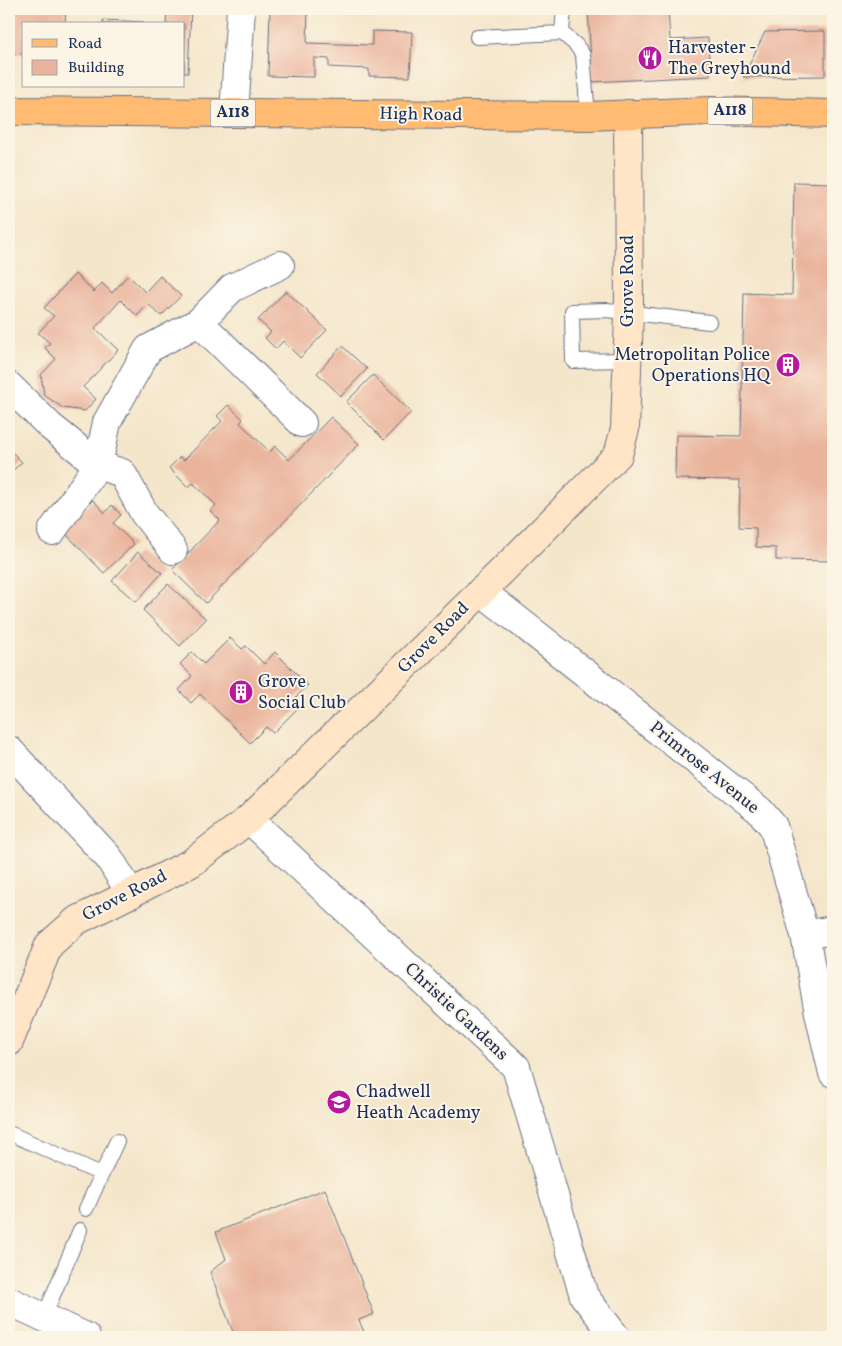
<svg xmlns="http://www.w3.org/2000/svg" width="842" height="1346" viewBox="0 0 842 1346" font-family="Vollkorn,serif">
	<rect width="100%" height="100%" fill="#fcf5e5"/>
	<filter id="ink" filterUnits="userSpaceOnUse"><feTurbulence type="fractalNoise" baseFrequency=".02" numOctaves="2"/><feDisplacementMap in="SourceGraphic" scale="10" xChannelSelector="R" yChannelSelector="G"/><feConvolveMatrix kernelMatrix="1 2 1 2 8 2 1 2 1" color-interpolation-filters="sRGB"/></filter>
	<filter id="wash" filterUnits="userSpaceOnUse"><feTurbulence type="fractalNoise" baseFrequency=".0096" numOctaves="4" result="noise"/><feDisplacementMap in="SourceGraphic" scale="20" xChannelSelector="R" yChannelSelector="G"/><feGaussianBlur stdDeviation="1.12" result="paint"/><feColorMatrix in="noise" values="0 0 0 0 0 0 0 0 0 0 0 0 0 0 0 0 0 1.4 0 .05"/><feComposite in="paint" operator="in"/></filter>
	<g filter="url(#wash)">
		<rect width="100%" height="100%" fill="#f4e6ca"/>
		<g id="blocks">
			<path fill="#eab49c" d="M9,9H66L65,24H24V54L9,53Z
				M167,9H191L188,73H184V24H166Z
				M270,9H308L307,43L372,45V31L412,32L410,77L369,76V69L329,67V59L314,58V77L268,76Z
				M588,9H668L670,40L708,38L710,76L592,82Z
				M103,20L144,22V24H103Z
				M825,31V76L743,77L765,32Z
				M794,182L833,183V561L776,560V548L756,547V528L739,527L740,480L675,479L676,435L741,436L744,293L792,295Z
				M75,274L94,292L102,283L112,293L128,275L145,292L160,276L181,296L161,316L148,304L137,316L121,300L95,328L118,350L83,387L96,399L85,411L63,408L44,395L41,375L56,359L45,348L50,343L38,333L54,316L44,308Z
				M286,291L327,330L300,358L283,341L276,349L265,338L271,332L258,320Z
				M342,346L367,369L341,396L317,373Z
				M373,375L411,412L384,440L346,402Z
				M228,405L243,419L240,423L270,452L275,446L289,460L331,417L359,444L206,603L172,570L220,520L210,511L216,505L193,483L188,487L169,468L180,457L184,460L222,421L217,416Z
				M9,449L22,462L9,474Z
				M93,500L105,513L112,505L121,515L113,523L134,544L104,573L62,530Z
				M138,552L162,573L136,602L112,581Z
				M168,584L206,619L180,646L143,610Z
				M230,638L242,649L246,646L264,664L275,652L308,685L293,700L299,707L273,733L266,727L250,743L200,694L191,703L179,690L192,676L180,664L192,652L204,664Z
				M325,1189L374,1314L359,1320L366,1337H235L210,1272L226,1259L216,1232Z"/>
		</g>
	</g>
	<g filter="url(#ink)">
		<use href="#blocks" fill-opacity="0" stroke="#676f84" stroke-width="1"/>
		<g fill="none" stroke-linecap="round" stroke-linejoin="round">
			<defs>
				<path id="lane" d="M562,33L564,9
					M477,37L562,33L576,45L583,55L588,116
					M626,360L573,361L572,311L607,310L709,322
					M9,1133L101,1174
					M86,1209L117,1141
					M44,1317L80,1230"/>
				<path id="street" d="M234,113L241,9
					M199,322L232,288L280,265
					M9,386L50,426L98,465L122,473L144,513L173,550
					M52,531L98,465L107,422L148,349L199,322L302,423
					M481,591L731,788L759,810L773,826L805,935L819,1013L833,1073
					M9,750L109,858L131,894
					M249,819L516,1067L584,1296L616,1337
					M805,935L833,930
					M9,1301L86,1337"/>
				<path id="secondary" d="M9,1042L49,945L76,921L191,863L249,819L502,571L618,455L625,429L629,313L628,114"/>
				<path id="primary" d="M9,111L588,116L711,111L833,114"/>
			</defs>
			<use href="#lane" stroke="#676f84" stroke-width="16"/>
			<use href="#street" stroke="#676f84" stroke-width="30"/>
			<use href="#secondary" stroke="#676f84" stroke-width="30"/>
			<use href="#primary" stroke="#676f84" stroke-width="30"/>
			<use href="#lane" stroke="#fff" stroke-width="14"/>
			<use href="#street" stroke="#fff" stroke-width="28"/>
			<use href="#secondary" stroke="#ffe4c6" stroke-width="28"/>
			<use href="#primary" stroke="#febb71" stroke-width="28"/>
		</g>
	</g>
	<defs>
		<symbol id="restaurant-disc" viewBox="-11 -11 22 22"><circle r="9.5" fill="#b5179e" stroke="#fcf5e5"/><path d="M-5-6h1v4h1v-4h1v4h1v-4h1v5L-1.5 .5V6h-2V.5L-5-1ZM5-6V6H3V1.5H1.5Q1.5-4 5-6Z" fill="#fff"/></symbol>
		<symbol id="building-disc" viewBox="-11 -11 22 22"><circle r="9.5" fill="#b5179e" stroke="#fcf5e5"/><path d="M-4-6H4V6H1V3H-1V6H-4ZM-2.5-4.3h1.7v1.8h-1.7ZM.8-4.3h1.7v1.8H.8ZM-2.5-1h1.7V.8h-1.7ZM.8-1h1.7V.8H.8Z" fill="#fff"/></symbol>
		<symbol id="school-disc" viewBox="-11 -11 22 22"><circle r="9.5" fill="#b5179e" stroke="#fcf5e5"/><path d="M0-5L7-2L0 1L-7-2ZM-4 1L0 2.5L4 1V4Q0 6-4 4Z" fill="#fff"/></symbol>
	</defs>
	<g fill-rule="evenodd">
		<use href="#restaurant-disc" x="636" y="44" width="28" height="28"/>
		<use href="#building-disc" x="774" y="351" width="28" height="28"/>
		<use href="#building-disc" x="227" y="678" width="28" height="28"/>
		<use href="#school-disc" x="325" y="1088" width="28" height="28"/>
	</g>
	<g text-anchor="middle" dominant-baseline="central" stroke-width="4" stroke-linejoin="round" paint-order="stroke">
		<g fill="#fcf5e5" stroke="#5e6a86" stroke-width="1">
			<rect x="707.5" y="97.5" width="45" height="27" rx="4"/>
			<rect x="210.5" y="99.5" width="45" height="27" rx="4"/>
		</g>
		<g font-size="16" font-weight="bold" fill="#1b2f5e">
			<text x="730" y="111">A118</text>
			<text x="233" y="113">A118</text>
		</g>
		<g font-size="18" fill="#1b2f5e" stroke="#fcf5e5" text-anchor="start">
			<text x="668" y="48">Harvester -<tspan x="668" dy="21">The Greyhound</tspan></text>
			<text x="770" y="355" text-anchor="end">Metropolitan Police<tspan x="770" dy="21">Operations HQ</tspan></text>
			<text x="258" y="682">Grove<tspan x="258" dy="21">Social Club</tspan></text>
			<text x="356" y="1092">Chadwell<tspan x="356" dy="21">Heath Academy</tspan></text>
		</g>
		<g font-size="18" fill="#1b2f5e" stroke="#fcf5e5">
			<text transform="translate(421 115) rotate(1)">High Road</text>
			<text transform="translate(628 281) rotate(-90)">Grove Road</text>
			<text transform="translate(434 638) rotate(-45)">Grove Road</text>
			<text transform="translate(704 768) rotate(39)">Primrose Avenue</text>
			<text transform="translate(125 896) rotate(-27)">Grove Road</text>
			<text transform="translate(456 1012) rotate(43)">Christie Gardens</text>
		</g>
	</g>
	<rect width="842" height="1346" fill="none" stroke="#fcf5e5" stroke-width="30"/>
	<rect x="22" y="22" width="162" height="65" fill="#fcf5e5" stroke="#a2a6af"/>
	<rect x="32" y="39" width="25" height="8" fill="#febb71" stroke="#a2a6af"/>
	<text x="68" y="48" font-size="15" fill="#1b2f5e">Road</text>
	<rect x="32" y="60" width="25" height="15" fill="#eab49c" stroke="#a2a6af"/>
	<text x="68" y="72" font-size="15" fill="#1b2f5e">Building</text>
</svg>
